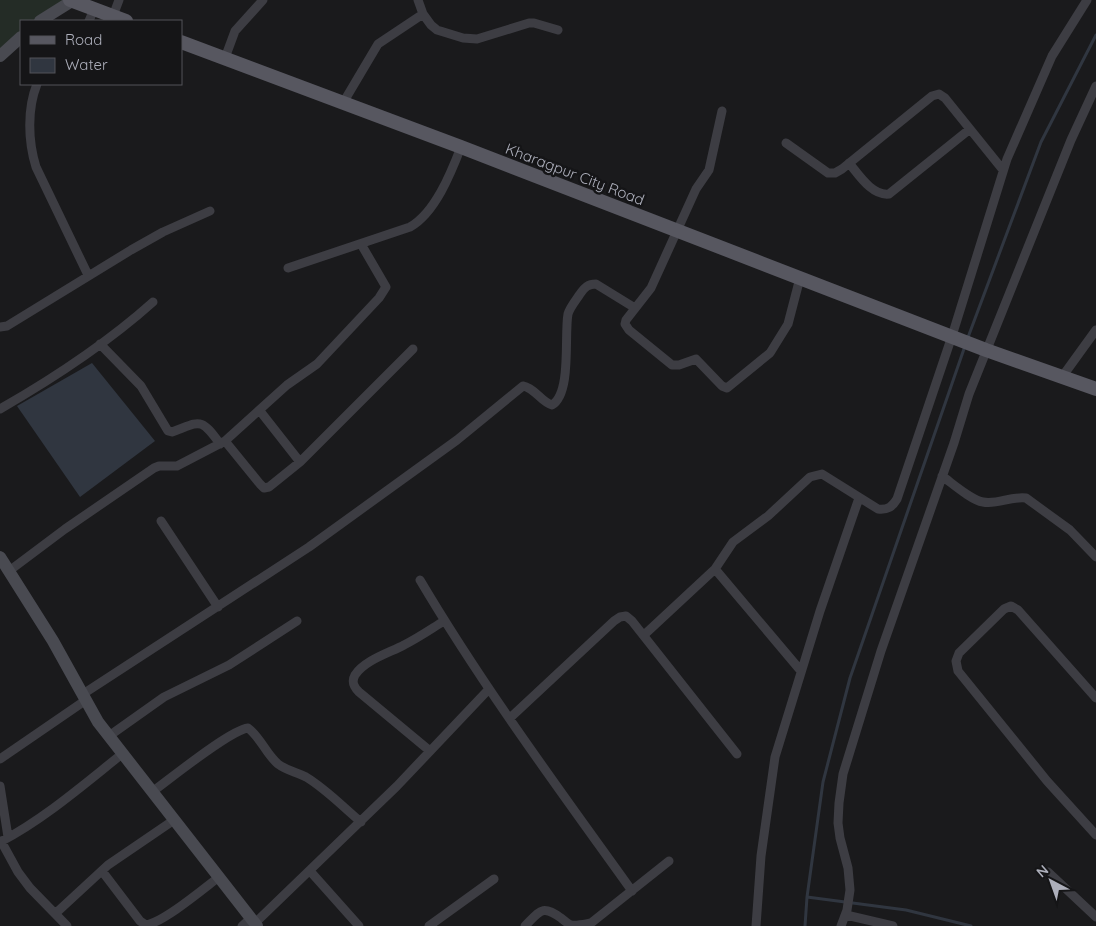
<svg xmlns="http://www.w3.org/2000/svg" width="1096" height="926" viewBox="0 0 1096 926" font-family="Quicksand,sans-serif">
	<rect width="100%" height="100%" fill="#1a1a1c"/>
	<path fill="#242c26" d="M0,0H69L45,21H21V42L0,61Z"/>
	<path fill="#303640" d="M92,363L155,441L80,497L17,406Z"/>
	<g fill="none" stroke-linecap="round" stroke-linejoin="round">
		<path stroke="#303640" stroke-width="3" d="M967,340L1041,142L1096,35
			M807,897L906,910L971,926
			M805,926L807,897L823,782L850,678L965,346"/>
		<path stroke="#3d3d43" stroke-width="9" d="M418,0L423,14L431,25L437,30L463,38L477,39L529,23H534L558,30
			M113,16L119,0
			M89,21L94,9
			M225,58L235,31L263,0
			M37,84C27,109 28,141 36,167L88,275
			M343,103L378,44L423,14
			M722,111L709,170L696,189L651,288L626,320L625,324L629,330L672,365H679L696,359L722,386L727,388L770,353L788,324L800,278
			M786,143L828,173H835L842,169L932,96L939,94L945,98L1003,170
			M849,163C859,175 872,196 889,194L970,129
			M288,268L410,227C435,213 451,173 461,147
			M0,327L7,326L131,250L163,232L210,211
			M100,344L141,386L168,431L172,432C200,422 200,416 220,444
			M1062,377L1096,330
			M0,409C54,378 106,344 153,302
			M260,411L300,462
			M225,441L260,484L264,488L269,487L300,462L413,349
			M942,476C952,483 971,500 983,502C997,505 1011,496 1026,498L1070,530L1096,557
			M161,521L218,607
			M715,569L801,671
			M9,571L65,529L154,468L159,466H177L225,441L287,385L317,364L379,298L386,287L361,244
			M420,580C484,688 559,789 632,891
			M644,635L715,569L733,542L768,516L810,477L822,474L878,509C888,510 892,507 897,499L952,336L1007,159L1052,56L1087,0
			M83,694L309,547L457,440L523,386C535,388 541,402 552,405C572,393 564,335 568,314C570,307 576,300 580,294C585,287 588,284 596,284L635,308
			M1096,698L1018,610L1011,606L1004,609L959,653L956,661L958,671L1047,781L1096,835
			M510,718L614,621L620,617L626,616L632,621L737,754
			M109,736L164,697L229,665L297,621
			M430,751L359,692C354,687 351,682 355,675C365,660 389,653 404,645C418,638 431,629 444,621
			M0,759L86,700
			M0,786L8,837
			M152,792C170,779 230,730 248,728C261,738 266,754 278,764C287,771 297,772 306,777C326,789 343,807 361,822
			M1,841L18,872L30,888L67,926
			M0,842C44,819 83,785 122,754
			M102,871L140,921L146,925C164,922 203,889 219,877
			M310,871L359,926
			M1048,872L1096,917
			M56,913L108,865L174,820
			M846,915L893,926
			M255,923L397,786L489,689
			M242,926L251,918
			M429,926L494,879
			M525,926C540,911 542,904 561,918C564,920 568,924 571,925C577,926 585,924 591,923L669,861
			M756,926L761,856L775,757L820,611L859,498
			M841,926L847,910L850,890L848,868L840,838L838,823L839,803L843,774L881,651L954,443L969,394L1071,140L1096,86"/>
		<path stroke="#494a51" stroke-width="12" d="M40,21L72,1
			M0,56L21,37
			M0,557L53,641L98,722L257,926"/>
		<path stroke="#575760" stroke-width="14" d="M70,0L126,21
			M181,42L461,147L986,350L1096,389"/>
	</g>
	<g text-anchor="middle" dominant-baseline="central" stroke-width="5" stroke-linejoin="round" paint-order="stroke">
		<g font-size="15" fill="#adafbb" stroke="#151517">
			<text transform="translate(575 174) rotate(21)">Kharagpur City Road</text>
		</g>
	</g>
	<rect x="20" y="20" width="162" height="65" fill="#151517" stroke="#525359"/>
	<rect x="30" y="36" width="25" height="8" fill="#575760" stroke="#525359"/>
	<text x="65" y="45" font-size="15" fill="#adafbb">Road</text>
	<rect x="30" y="58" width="25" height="15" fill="#303640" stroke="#525359"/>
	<text x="65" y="70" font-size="15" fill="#adafbb">Water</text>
	<g transform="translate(1051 881) rotate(319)" stroke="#151517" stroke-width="4" paint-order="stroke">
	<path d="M0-4L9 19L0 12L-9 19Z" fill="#adafbb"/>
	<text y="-8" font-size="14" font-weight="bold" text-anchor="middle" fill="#adafbb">N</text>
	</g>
</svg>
